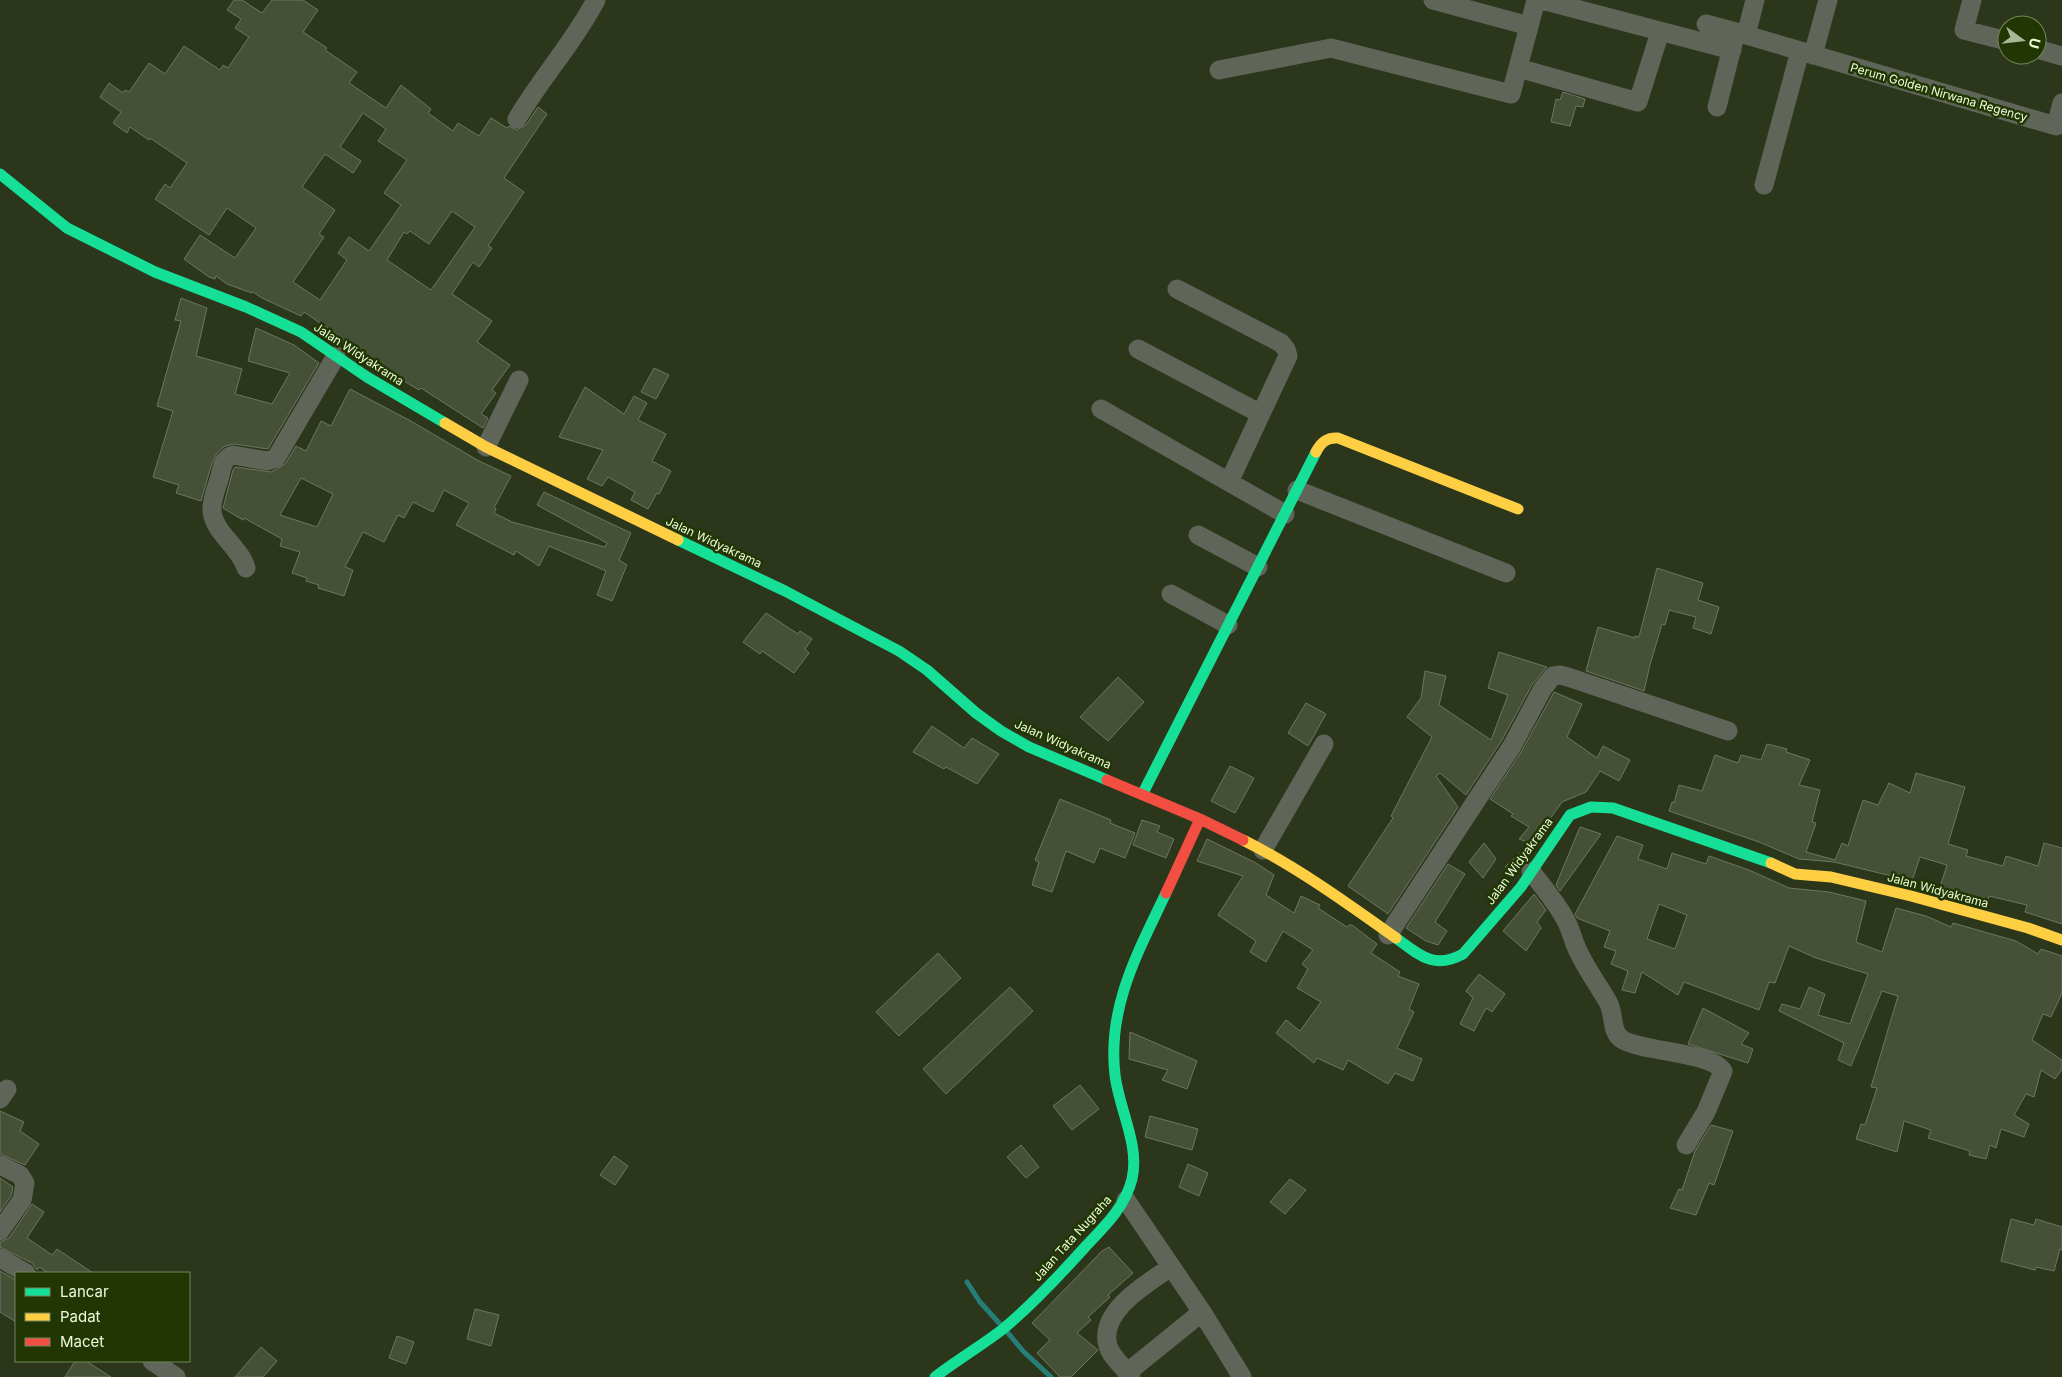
<svg xmlns="http://www.w3.org/2000/svg" width="2062" height="1377" viewBox="0 0 2062 1377" font-family="Inter,sans-serif">
	<rect width="100%" height="100%" fill="#2b361b"/>
	<g fill="none" stroke-linecap="round" stroke-linejoin="round">
		<path stroke="#257f78" stroke-width="5" d="M967,1282L980,1302L999,1323
			M1008,1333L1023,1351L1051,1377"/>
	</g>
	<path fill="#455037" stroke="#6c775e" fill-rule="evenodd" d="M234,0H242L262,13L272,0H303L318,10L303,32L327,48L325,50L357,72L349,83L386,108L401,85L431,109L428,113L453,131L458,123L479,136L491,118L507,128L509,126L517,130L526,125L538,107L547,114L504,178L524,192L488,246L492,248L479,267L473,262L452,294L492,321L477,342L510,365L492,390L496,393L481,414L488,418L483,428L421,388L419,390L375,364L337,339L339,336L304,312L301,316L262,298L253,292L252,293L227,284L216,276L215,279L209,277L184,259L200,235L235,258L256,228L227,208L209,235L155,199L165,184L170,188L187,163L150,138L149,140L130,127L127,133L113,123L121,112L100,97L109,83L123,93L125,90L129,92L149,63L165,74L184,46L220,70L223,65L228,68L249,37L235,28L241,19L227,10ZM363,113L386,129L378,141L407,160L384,193L401,205L369,251L349,237L338,253L347,260L320,300L293,282L324,237L319,234L335,210L302,187L325,154L353,173L361,161L340,147ZM452,211L475,227L431,290L387,260L404,232L407,234L410,231L429,244Z
		M1563,92L1585,99L1583,107L1576,106L1570,126L1551,122L1556,99L1560,100Z
		M181,298L207,308L196,356L242,369L235,394L272,404L290,373L248,361L256,328L294,345L319,363L268,449L234,444L225,446L217,453L212,463L201,501L176,493L179,485L153,477L173,411L157,406L181,321L175,320Z
		M654,368L669,375L656,399L641,392Z
		M585,387L624,414L634,396L647,403L638,420L666,434L652,461L671,471L659,494L657,493L648,509L631,500L635,492L608,477L602,486L587,479L603,450L559,437Z
		M350,389L409,420L479,461L511,476L494,508L496,509L494,513L512,522L605,547L607,543L537,505L544,492L631,533L619,560L627,565L612,601L597,595L606,571L549,546L539,566L516,551L514,555L456,525L469,503L444,490L433,512L413,502L404,518L398,515L384,542L363,532L345,567L353,570L344,596L318,588L319,585L306,581L307,578L292,573L300,552L280,546L282,539L244,518L243,520L223,508L233,470L235,467L271,472L285,464L296,446L306,451L321,421L331,426ZM301,478L333,494L317,527L280,515Z
		M1657,568L1703,583L1698,600L1719,607L1711,634L1693,628L1696,617L1669,610L1665,625L1662,624L1650,665L1644,691L1586,671L1598,627L1635,638V636L1639,637Z
		M766,613L798,634L800,631L812,639L805,649L809,653L794,673L762,651L760,654L743,642Z
		M1499,652L1547,667L1533,683L1502,740L1466,795L1440,773L1436,776L1458,807L1388,914L1348,886L1393,818L1391,816L1432,737L1407,717L1421,698L1425,671L1446,676L1439,705L1491,740L1508,695L1488,688Z
		M1118,677L1144,702L1108,741L1080,717Z
		M1554,692L1582,704L1567,737L1597,758L1603,746L1630,760L1619,781L1600,771L1586,792L1562,802L1532,844L1519,839L1529,827L1511,816L1513,814L1490,799L1521,752Z
		M1306,703L1326,714L1308,746L1288,733Z
		M932,726L964,748L972,738L999,754L977,784L946,767L944,769L913,752Z
		M1767,744L1787,749L1786,752L1810,760L1799,785L1820,790L1812,822L1816,823L1806,852L1835,860L1842,843L1848,846L1863,800L1878,805L1889,783L1910,793L1916,773L1965,787L1948,844L1968,850L1966,856L2003,866L2006,856L2038,866L2044,843L2062,848V924L2025,912L2027,905L1989,896L1988,901L1940,887L1947,865L1920,857L1912,881L1834,862L1799,859L1759,842L1669,811L1672,802L1674,803L1679,785L1702,791L1715,755L1738,763L1741,755L1761,760Z
		M1230,766L1254,778L1235,813L1211,801Z
		M1060,799L1111,820L1110,823L1135,833L1125,858L1100,848L1094,863L1066,851L1052,892L1032,885L1039,862L1035,860Z
		M1142,820L1160,826L1157,832L1174,839L1166,858L1133,845Z
		M1580,827L1601,834L1560,891L1556,885Z
		M1617,836L1643,845L1638,859L1667,869L1672,853L1706,864L1709,856L1749,870L1789,888L1829,892L1866,901L1856,942L1882,952L1896,908L1926,916L1951,927L1953,923L2016,941L2038,954L2041,949L2062,956V993L2051,1017L2043,1014L2032,1040L2062,1060V1069L2055,1079L2041,1070L2034,1097L2026,1094L2014,1115L2029,1124L2024,1137L2001,1129L1996,1148L1990,1145L1986,1159L1969,1155L1970,1151L1928,1138L1931,1130L1904,1121L1897,1152L1856,1139L1861,1124L1865,1125L1877,1088L1871,1087L1898,996L1882,991L1851,1066L1838,1060L1844,1043L1779,1011L1782,1004L1800,1009L1809,987L1825,994L1818,1015L1850,1024L1868,974L1816,958L1789,946L1775,983L1769,982L1759,1010L1684,982L1678,995L1642,972L1635,993L1622,990L1628,971L1611,964L1616,951L1604,947L1610,931L1577,918L1575,914ZM1659,904L1687,915L1675,949L1647,939Z
		M1207,839L1256,863L1274,875L1266,895L1294,913L1301,896L1320,905L1318,908L1347,927L1349,925H1352L1377,944L1371,953L1400,972L1398,976L1419,984L1409,1009L1414,1012L1397,1048L1422,1059L1413,1081L1395,1073L1388,1084L1348,1060L1343,1070L1317,1058L1314,1063L1276,1033L1286,1020L1300,1031L1321,1002L1297,988L1308,969L1302,964L1313,950L1283,931L1266,962L1250,952L1256,941L1218,915L1243,876L1197,861Z
		M1484,843L1496,859L1483,878L1469,862Z
		M1520,853L1523,857L1512,874L1505,867Z
		M1448,864L1465,874L1435,922L1447,931L1438,945L1426,941L1406,928Z
		M1534,894L1546,910L1537,922L1541,928L1526,951L1503,931Z
		M938,953L961,978L899,1036L876,1012Z
		M1479,974L1505,994L1492,1012L1486,1008L1474,1031L1460,1024L1473,998L1466,991Z
		M1010,987L1033,1011L946,1094L923,1069Z
		M1703,1008L1749,1033L1741,1044L1753,1049L1748,1063L1688,1044Z
		M1130,1032L1197,1061L1187,1089L1162,1080L1168,1070L1129,1059Z
		M1080,1085L1099,1109L1072,1130L1053,1106Z
		M0,1111L24,1122L20,1131L39,1144L25,1165L0,1154Z
		M1150,1116L1198,1129L1192,1150L1145,1137Z
		M1711,1125L1733,1131L1714,1185L1709,1183L1696,1215L1670,1208L1679,1189L1682,1190L1695,1151Z
		M1021,1145L1039,1167L1026,1178L1007,1157Z
		M614,1156L628,1166L615,1185L600,1175Z
		M1188,1164L1208,1173L1199,1196L1179,1187Z
		M0,1178L13,1187L11,1196L0,1212Z
		M1290,1179L1306,1190L1285,1214L1270,1202Z
		M32,1204L44,1212L27,1238L52,1255L57,1249L93,1273H48L39,1267L37,1270L32,1263L0,1247V1242L9,1238Z
		M2011,1219L2034,1225L2036,1219L2062,1227V1250L2060,1249L2054,1271L2036,1267L2035,1270L2001,1261Z
		M1109,1247L1133,1273L1108,1295L1110,1297L1088,1317L1091,1320L1077,1333L1098,1350L1071,1377H1060L1037,1353L1050,1340L1032,1323L1102,1251Z
		M0,1271L16,1280V1322L0,1312Z
		M475,1309L499,1315L491,1346L467,1339Z
		M397,1336L414,1342L406,1364L389,1358Z
		M261,1347L277,1361L263,1377H235Z
		M75,1361H86L111,1377H65Z"/>
	<g fill="none" stroke-linecap="round" stroke-linejoin="round">
		<path stroke="#5f6559" stroke-width="19" d="M1433,0L1529,26
			M1542,0L1732,50
			M1972,0L1964,30L2007,41
			M1706,24L1736,32
			M1746,35L1755,0
			M2037,49L2062,56
			M1813,55L1828,0
			M1518,68L1638,102L1660,32
			M1219,70L1331,48L1511,94L1536,0
			M1717,107L1736,32L2056,126L2062,103
			M517,119C541,78 574,42 596,0
			M1764,185L1800,51
			M1177,289L1281,343L1286,349L1288,356L1229,482
			M1138,349L1261,414
			M1101,409L1285,514
			M486,447L519,380
			M1297,490L1506,573
			M1198,535L1258,567
			M246,568C240,547 214,533 212,511C211,500 217,487 220,476C222,467 223,458 233,455L267,461L276,458L336,356
			M1171,594L1228,625
			M1263,850L1324,744
			M1531,871C1542,886 1555,901 1564,917C1571,928 1573,942 1579,953C1587,970 1599,986 1608,1002C1615,1014 1610,1033 1623,1040C1645,1052 1711,1052 1723,1071L1706,1112L1686,1145
			M1388,935L1512,746L1543,688L1553,676L1560,675L1568,677L1728,731
			M0,1099L7,1089
			M0,1165L20,1175L25,1183L22,1200L0,1231
			M1126,1200L1202,1312L1242,1377
			M0,1258L26,1273
			M152,1361L176,1377
			M1128,1372L1202,1312
			M1131,1377C1125,1368 1111,1357 1108,1346C1098,1311 1148,1283 1171,1267"/>
		<path stroke="#16e098" stroke-width="11" d="M0,174L67,228L155,272L246,307L301,332L367,377L445,423
			M678,540L785,591L899,651L927,670L976,713L1001,731L1029,747L1107,780
			M1143,793L1316,452
			M1396,938C1419,955 1434,970 1463,954L1521,887L1570,815L1591,807L1613,808L1771,863
			M935,1377C957,1360 981,1346 1003,1329C1033,1304 1060,1275 1086,1246C1105,1226 1125,1207 1132,1179C1140,1145 1119,1109 1115,1075C1107,1007 1138,952 1166,893"/>
		<path stroke="#ffcf43" stroke-width="11" d="M445,423L486,447L678,540
			M1316,452C1321,442 1327,437 1338,438L1518,509
			M1243,840C1297,867 1347,903 1396,938
			M1771,863L1795,874L1831,877L1911,896L2028,928L2062,940"/>
		<path stroke="#f24e42" stroke-width="11" d="M1107,780L1200,819L1243,840
			M1166,893L1200,819"/>
	</g>
	<g text-anchor="middle" dominant-baseline="central" stroke-width="5" stroke-linejoin="round" paint-order="stroke">
		<g font-size="12" fill="#ebfcda" stroke="#223604">
			<text transform="translate(1939 92) rotate(16)">Perum Golden Nirwana Regency</text>
			<text transform="translate(359 354) rotate(33)">Jalan Widyakrama</text>
			<text transform="translate(714 542) rotate(25)">Jalan Widyakrama</text>
			<text transform="translate(1063 744) rotate(24)">Jalan Widyakrama</text>
			<text transform="translate(1519 861) rotate(-54)">Jalan Widyakrama</text>
			<text transform="translate(1938 890) rotate(15)">Jalan Widyakrama</text>
			<text transform="translate(1072 1238) rotate(-48)">Jalan Tata Nugraha</text>
		</g>
	</g>
	<rect x="15" y="1272" width="175" height="90" fill="#223604" stroke="#72855a"/>
	<rect x="25" y="1288" width="25" height="8" fill="#16e098" stroke="#72855a"/>
	<text x="60" y="1297" font-size="15" fill="#ebfcda">Lancar</text>
	<rect x="25" y="1313" width="25" height="8" fill="#ffcf43" stroke="#72855a"/>
	<text x="60" y="1322" font-size="15" fill="#ebfcda">Padat</text>
	<rect x="25" y="1338" width="25" height="8" fill="#f24e42" stroke="#72855a"/>
	<text x="60" y="1347" font-size="15" fill="#ebfcda">Macet</text>
	<g transform="translate(2022 40) rotate(105)"><circle r="24" fill="#223604" stroke="#72855a"/>
	<path d="M0-4L9 19L0 12L-9 19Z" fill="#a8b797"/>
	<text y="-8" font-size="14" font-weight="bold" text-anchor="middle" fill="#ebfcda">U</text>
	</g>
</svg>
